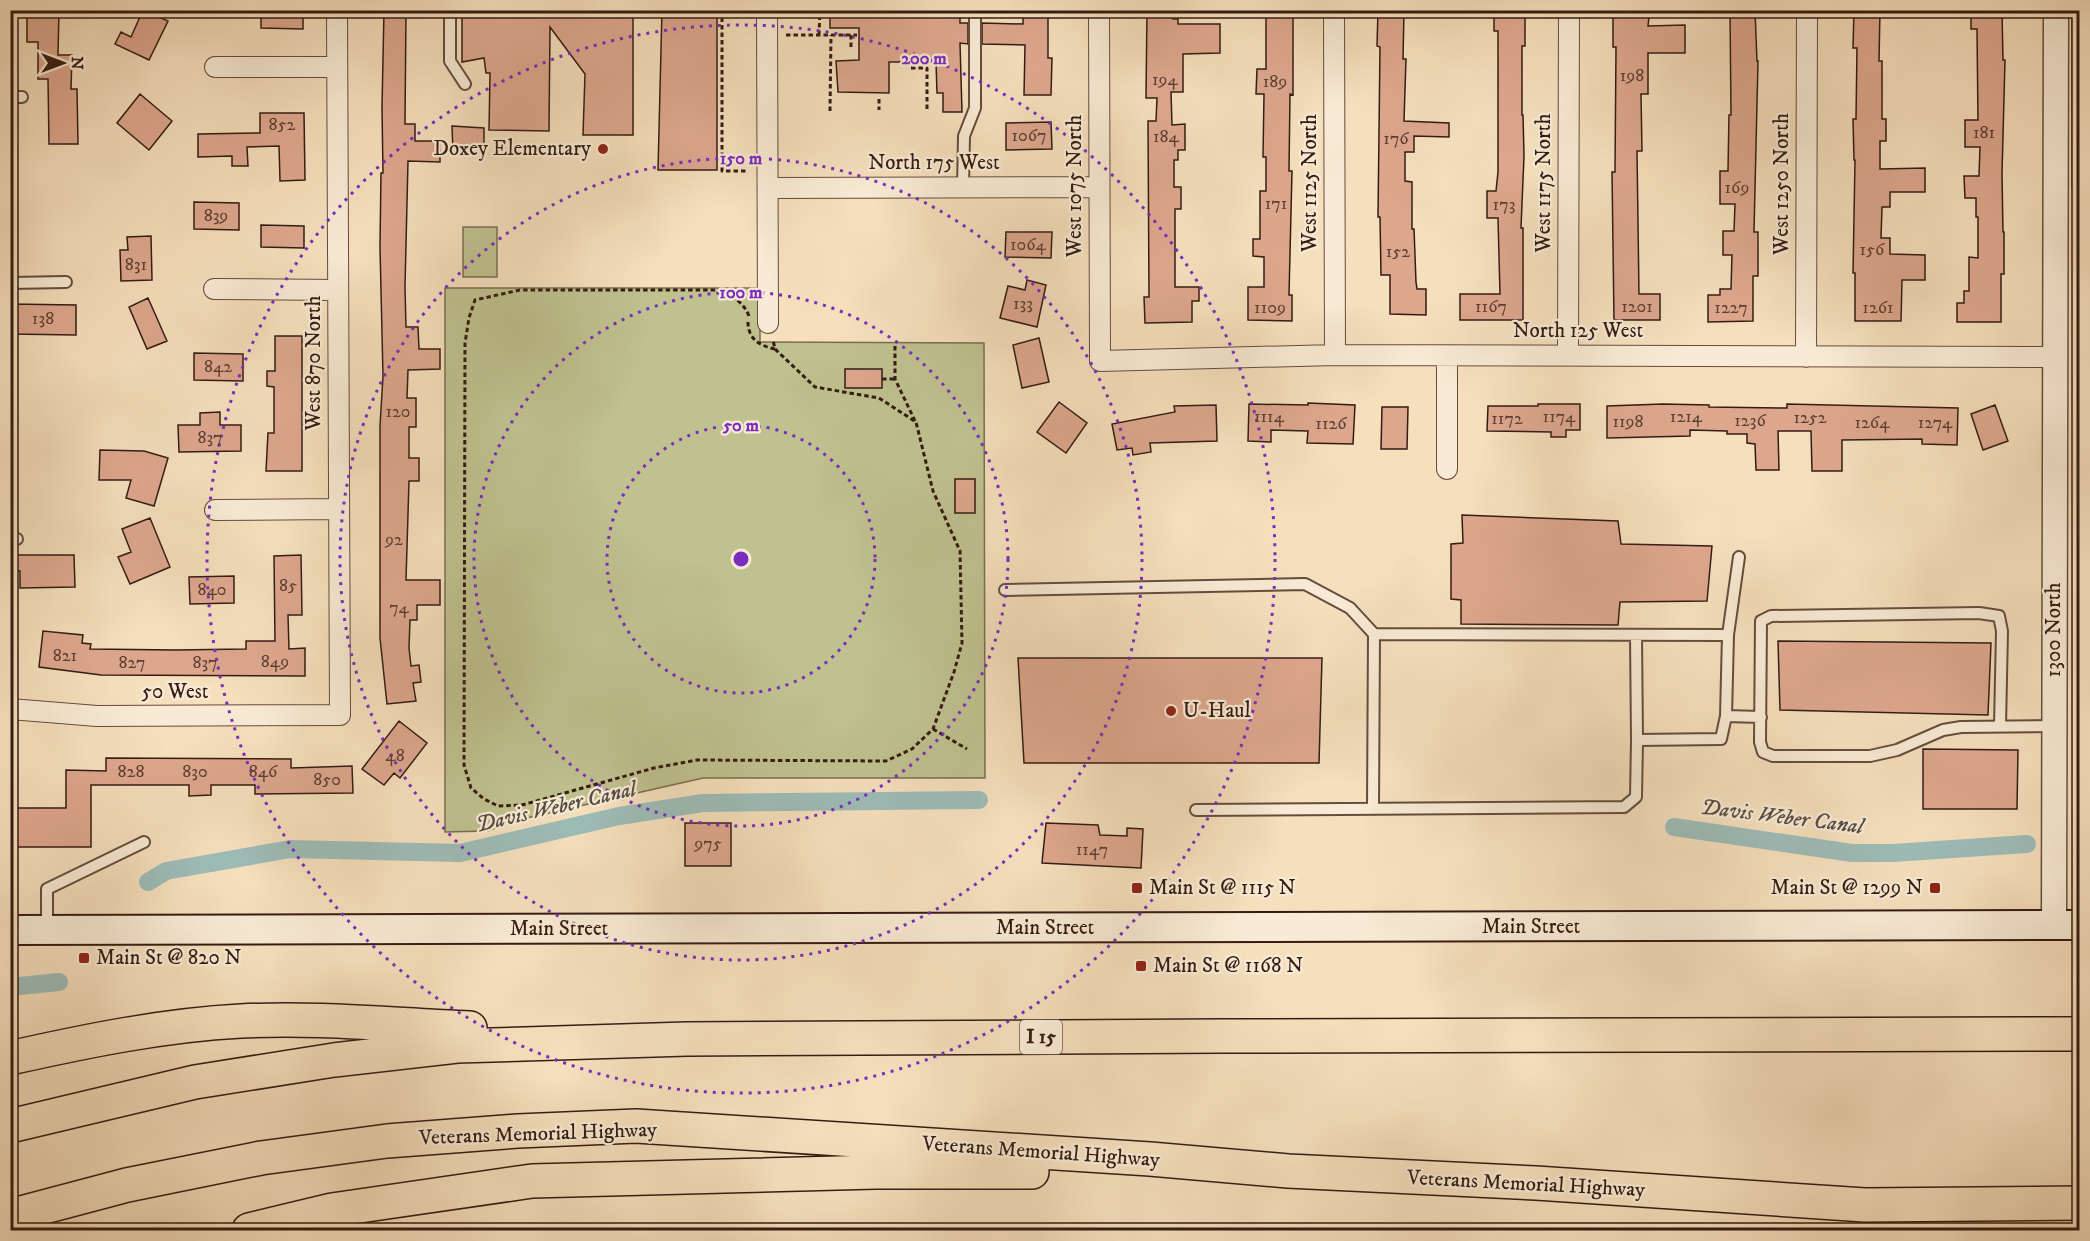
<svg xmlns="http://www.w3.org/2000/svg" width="2090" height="1241" viewBox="0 0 2090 1241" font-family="'IM FELL DW Pica',serif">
	<rect width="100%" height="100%" fill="#f5dfbd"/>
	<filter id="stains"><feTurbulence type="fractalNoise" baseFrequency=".00333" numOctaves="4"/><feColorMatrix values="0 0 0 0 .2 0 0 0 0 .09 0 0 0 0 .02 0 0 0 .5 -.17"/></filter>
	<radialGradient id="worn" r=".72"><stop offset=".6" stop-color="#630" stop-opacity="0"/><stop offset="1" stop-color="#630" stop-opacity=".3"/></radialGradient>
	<path fill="#bfc18f" stroke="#7a6e50" stroke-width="1.5" d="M2079,10L2080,187H2072V11Z
		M463,227H497V277H463Z
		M445,288H760V342L984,343L985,778H703L509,822L488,831L445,832Z"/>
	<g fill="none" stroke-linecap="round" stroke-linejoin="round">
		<path stroke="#9dbcb7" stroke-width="18" d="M1674,827L1852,853H1893L2027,844
			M148,882L166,871L290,849L460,853L619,816L703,803L979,800
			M10,987L59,982"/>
	</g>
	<path fill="#dda78e" stroke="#341c12" stroke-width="1.5" d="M42,10H59L58,55H72L71,89H77L78,144H49L48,79H38V42H27V14H42Z
		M143,10L168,21L149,60L115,44L121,32L131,37Z
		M261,10H303V29L261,28Z
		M384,10H406L405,124H415V141H440V162L408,161L405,287L406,327H418L419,349H440V369L408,370L407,398H416V427H409V458H419V481H409L406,580H440V605H417V620H410L409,648L411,666L419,665L421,682L413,683L416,701L387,704L380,638V426L383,376L380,247L381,173H383L382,107Z
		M462,10H633V135H583L585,74L550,27L549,131L489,130L490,73H486L484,58L462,62Z
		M662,10H717V170H658Z
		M830,10H960V23H968V44L960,43L962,112H943V93H937L936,62H889V93L838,92L836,61L859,60V28H830Z
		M1023,10H1048V58H1052L1051,95H1024L1025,45L982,44V23L1023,24Z
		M1147,10H1173V19H1178V24H1220V53L1183,54V92H1171L1172,125L1185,124V150H1178V160H1174V187H1181V209H1175V287H1199V301H1192V322L1145,323L1144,297H1149L1148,121H1156L1157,98H1146Z
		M1266,10H1293V95L1290,94L1289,171H1292L1289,295H1292V321L1248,320V287H1264V257L1253,256V239H1260V191H1266V157H1263L1264,94H1256L1257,69H1266Z
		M1378,10H1404L1403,59H1406L1404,121L1449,123V137L1414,136V152H1405V181L1412,182V229H1414L1416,282L1417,289H1426V315L1390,314V275H1381L1380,217H1378L1380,47L1377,46Z
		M1494,10H1525V46H1522V115H1523L1524,156L1521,228H1523V320H1460V294H1500L1498,218H1487V191H1496L1498,172V31H1494Z
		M1613,10H1639V17H1649L1648,26L1685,25V53H1648V94H1641L1642,151H1637L1639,294H1660V320H1614L1612,172H1615L1616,47H1613Z
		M1730,10H1755L1757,61H1758L1754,232H1758V276H1753V321L1708,322V295H1720V289H1731L1732,255H1723V231H1734L1735,204H1720V171H1728L1729,115H1731Z
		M1854,10H1880L1879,61H1882V119H1886V141H1880V169L1925,168V192H1890V207H1882L1881,238H1890V254L1925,255V280H1902L1901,321H1855V273H1853L1855,160H1854L1853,119H1856L1857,48H1853Z
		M1977,10H2002L2003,60H2005L2002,174L2003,232H2004V274H2001V322H1957V303H1964V291H1969V257L1978,258V217H1976V198H1965L1964,176H1979L1980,147H1965V120H1978L1977,29H1971V14H1977Z
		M140,94L172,121L149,150L117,123Z
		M260,113H304L305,180L280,181L279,146L247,147L248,166H232V156L198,157V134L260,133Z
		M1051,122L1052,149L1006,150V123Z
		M452,126L484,128V152L453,151Z
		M194,202L239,203V230L194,229Z
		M261,225L304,226V248L261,247Z
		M1006,232H1052L1051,258L1005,257Z
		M151,236L152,280L121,281L120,250H128L127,237Z
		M1027,280L1046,285L1037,327L1000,318L1008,286L1025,290Z
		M148,298L167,341L147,349L129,307Z
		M10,304L76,305V335L10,334Z
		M275,336H302V471H266L268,433H274V387L267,386V371H275Z
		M1039,338L1049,382L1022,388L1013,345Z
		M194,353L243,354V381L194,380Z
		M845,369H882V388H845Z
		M1059,402L1087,423L1066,453L1037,432Z
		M1308,403L1355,405L1353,444L1307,443L1308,431L1271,430V442L1248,441L1249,404L1308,405Z
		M1538,404H1580V430H1566V437H1551V432L1487,431L1488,406H1538Z
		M1663,404L1709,405V407L1787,408V404L1958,408L1957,445L1922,444V439L1842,440V471H1812L1811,431H1778L1779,470H1756L1755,444L1747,443V434H1727V431L1690,430V436L1607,438V406Z
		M1216,405L1217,441L1150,443L1151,452L1133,455L1132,448L1117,450L1112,424L1175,412L1174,406Z
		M1995,405L2008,441L1983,450L1971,414Z
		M1382,407H1408L1407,449H1381Z
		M220,412V425H241V451L179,452L178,425H200V413Z
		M100,450L144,451L168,458L154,506L126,498L131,480H99Z
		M955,479H975V513H955Z
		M1462,515L1618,521L1621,544L1712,546L1707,601L1620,602L1618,625L1461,624V600L1451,599V544L1463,543Z
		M150,518L170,567L130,584L118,557L131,552L122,529Z
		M10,555H74L75,587L20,588V571H10Z
		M301,555L302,615H288L289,649L305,648V676L101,675L39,667L43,631L83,635L82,643L91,644L90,649L175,650L246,649V641H275L274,556Z
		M234,576V603L190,604L189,577Z
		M1778,641L1991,643L1988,715L1780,710Z
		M1018,658H1322L1319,763H1024Z
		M399,721L427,743L400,778L394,773L384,785L362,769Z
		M1923,749L2018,750L2017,809H1923Z
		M106,758L291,759V768L352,766L353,793L255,794V785H211V795L189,796V785H91V847H10V808H66V770L106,771Z
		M685,823H731V866H685Z
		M1046,823L1098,825L1100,835L1127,836V828L1143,829L1141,868L1042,863Z"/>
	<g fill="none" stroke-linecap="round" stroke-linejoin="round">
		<defs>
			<path id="service" d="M450,10V61L465,84
				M10,97H22
				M963,187L964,136L975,108V10
				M10,283L66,282
				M10,539H17
				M1005,590L1305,584L1350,608L1374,634L1373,807
				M1374,634L1728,635
				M1636,635L1637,740
				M1726,716L1761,717
				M2000,726L2002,631L1999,616L1979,613L1771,616L1761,621L1760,742L1763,752L1773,756H1870L1897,750L1943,730L1961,727L2054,726
				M1196,810L1624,807L1636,797L1637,740L1721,739L1726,716L1728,635L1739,557
				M47,928V889L144,842"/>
			<path id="minor" d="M767,10L768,323
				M1099,10L1100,361L1335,355L2055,357
				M1334,10L1335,355
				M215,67H337
				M769,188L1099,187
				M214,289L338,290
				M1568,355L1569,10
				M1806,357L1807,10
				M1447,469V356
				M215,510L337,509
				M10,709L97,716L340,715L337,10"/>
			<path id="tertiary" d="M2054,925L2056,10"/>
			<path id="secondary" d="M10,930L2080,925"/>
			<path id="motorway" d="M10,1058C86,1041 164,1025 241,1021C317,1017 394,1025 470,1028
				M10,1126L195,1082L334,1060L457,1046L687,1039L1222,1036L2080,1034
				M10,1216L127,1185L261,1158L387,1141L518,1131L636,1126L1150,1159L1288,1171L1536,1183L1865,1205L2080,1203
				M249,1230L332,1210L532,1181L876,1172H1032"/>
		</defs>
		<use href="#service" stroke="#644d3d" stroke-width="14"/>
		<use href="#minor" stroke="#644d3d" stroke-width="22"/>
		<use href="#tertiary" stroke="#644d3d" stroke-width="27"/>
		<use href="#secondary" stroke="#341c12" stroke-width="32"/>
		<use href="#motorway" stroke="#341c12" stroke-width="36"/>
		<path stroke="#341c12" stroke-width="3" stroke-dasharray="4.5 3" stroke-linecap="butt" d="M722,10V171H748
			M786,35H857
			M819,35L820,10
			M851,35V48
			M911,68H927V111
			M879,99V110
			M830,111L831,35
			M749,316C744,303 733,296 721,290H520L475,300L469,318L465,343L464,765L471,788L484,799L498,806L522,805L654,768L697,760L886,761L912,749L933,729L954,672L962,643L960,551L933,491L916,422L879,398L815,387L775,349L773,340
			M748,322C748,339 760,346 775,349
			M895,346V379L915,421
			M882,379H895
			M933,729L967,749"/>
		<use href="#service" stroke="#f8ead4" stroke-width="10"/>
		<use href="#minor" stroke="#f8ead4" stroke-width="20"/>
		<use href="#tertiary" stroke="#f8ead4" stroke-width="24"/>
		<use href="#secondary" stroke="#f8ead4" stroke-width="28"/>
		<use href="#motorway" stroke="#f5dfbd" stroke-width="33"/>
	</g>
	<g fill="none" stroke="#7b2cbf" stroke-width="3" stroke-dasharray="3 6">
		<circle cx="741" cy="559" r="134"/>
		<circle cx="741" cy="559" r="267"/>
		<circle cx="741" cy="559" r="401"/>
		<circle cx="741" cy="559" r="534"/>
	</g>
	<g fill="#8f2418" stroke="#f8ead4" stroke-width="2">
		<circle cx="603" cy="149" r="6"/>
		<circle cx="1171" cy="711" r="6"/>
		<rect x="1131" y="882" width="12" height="12" rx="3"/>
		<rect x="1929" y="882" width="12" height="12" rx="3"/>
		<rect x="78" y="952" width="12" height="12" rx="3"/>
		<rect x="1135" y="960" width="12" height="12" rx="3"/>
	</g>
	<g text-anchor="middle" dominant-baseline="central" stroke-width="4.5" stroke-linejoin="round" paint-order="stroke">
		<g font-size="18" fill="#5e3f31">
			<text x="1632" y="76">198</text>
			<text x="1165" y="80">194</text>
			<text x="1275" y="82">189</text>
			<text x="282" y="125">852</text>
			<text x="1984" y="133">181</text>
			<text x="1029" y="136">1067</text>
			<text x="1166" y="137">184</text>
			<text x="1396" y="139">176</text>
			<text x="1737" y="188">169</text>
			<text x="1276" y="204">171</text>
			<text x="1504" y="205">173</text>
			<text x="216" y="216">839</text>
			<text x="1028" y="245">1064</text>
			<text x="1872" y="250">156</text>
			<text x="1398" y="252">152</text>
			<text x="136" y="265">831</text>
			<text x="1023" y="304">133</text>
			<text x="1491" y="307">1167</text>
			<text x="1637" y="307">1201</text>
			<text x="1270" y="308">1109</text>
			<text x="1731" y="308">1227</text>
			<text x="1878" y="308">1261</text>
			<text x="43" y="319">138</text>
			<text x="218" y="367">842</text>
			<text x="398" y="412">120</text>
			<text x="1269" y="417">1114</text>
			<text x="1559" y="417">1174</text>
			<text x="1686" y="417">1214</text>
			<text x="1810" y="418">1252</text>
			<text x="1507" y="419">1172</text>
			<text x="1750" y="421">1236</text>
			<text x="1628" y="422">1198</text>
			<text x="1872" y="423">1264</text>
			<text x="1935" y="423">1274</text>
			<text x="1331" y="424">1126</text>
			<text x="210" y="438">837</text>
			<text x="394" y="540">92</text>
			<text x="288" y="586">85</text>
			<text x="212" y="590">840</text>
			<text x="399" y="608">74</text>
			<text x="65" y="656">821</text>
			<text x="275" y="662">849</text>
			<text x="132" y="663">827</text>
			<text x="205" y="663">837</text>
			<text x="395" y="756">48</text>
			<text x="131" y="772">828</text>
			<text x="195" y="772">830</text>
			<text x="263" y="772">846</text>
			<text x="327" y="780">850</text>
			<text x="708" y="844">975</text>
			<text x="1092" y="850">1147</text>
		</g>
		<rect fill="#f8ead4" stroke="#6f5a4c" stroke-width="1.5" x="1020" y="1020" width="42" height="34" rx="4.5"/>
		<g font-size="20" font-weight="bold" fill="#341c12">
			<text x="1041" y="1037">I 15</text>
		</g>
		<g font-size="21" fill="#341c12" stroke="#f8ead4" text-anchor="start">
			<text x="591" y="149" text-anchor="end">Doxey Elementary</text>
			<text x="1183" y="711">U-Haul</text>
			<text x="1149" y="888">Main St @ 1115 N</text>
			<text x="1923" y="888" text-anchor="end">Main St @ 1299 N</text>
			<text x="96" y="958">Main St @ 820 N</text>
			<text x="1153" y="966">Main St @ 1168 N</text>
		</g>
		<g font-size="21" fill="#341c12" stroke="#f8ead4">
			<text x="934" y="163">North 175 West</text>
			<text transform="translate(1310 183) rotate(-90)">West 1125 North</text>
			<text transform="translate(1544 183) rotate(-90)">West 1175 North</text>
			<text transform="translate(1782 184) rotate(-90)">West 1250 North</text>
			<text transform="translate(1075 186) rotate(-90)">West 1075 North</text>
			<text x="1578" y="331">North 125 West</text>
			<text transform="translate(314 363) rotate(-90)">West 870 North</text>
			<text transform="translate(2054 630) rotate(-90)">1300 North</text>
			<text x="175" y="692">50 West</text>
			<text x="1531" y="927">Main Street</text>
			<text x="1045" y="928">Main Street</text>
			<text x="559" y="929">Main Street</text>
			<text transform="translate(538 1134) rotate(-2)">Veterans Memorial Highway</text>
			<text transform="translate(1041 1152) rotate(4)">Veterans Memorial Highway</text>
			<text transform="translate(1526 1184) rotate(3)">Veterans Memorial Highway</text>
		</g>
		<g font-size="22" font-style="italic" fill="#544c44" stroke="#f8ead4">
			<text transform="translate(556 807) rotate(-13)">Davis Weber Canal</text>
			<text transform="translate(1782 817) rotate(7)">Davis Weber Canal</text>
		</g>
	</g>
	<circle cx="741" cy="559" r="9" fill="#7b2cbf" stroke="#f8ead4" stroke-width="3"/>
	<g font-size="18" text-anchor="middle" font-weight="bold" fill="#7b2cbf" stroke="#f8ead4" stroke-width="4.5" stroke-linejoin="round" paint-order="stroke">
		<text x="924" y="64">200 m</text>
		<text x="741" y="164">150 m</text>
		<text x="741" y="298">100 m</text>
		<text x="741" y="431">50 m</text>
	</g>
	<rect width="2090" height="1241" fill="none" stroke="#f5dfbd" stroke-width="36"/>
	<rect x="12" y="12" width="2066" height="1217" fill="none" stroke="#341c12" stroke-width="3"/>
	<rect x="18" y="18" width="2054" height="1205" fill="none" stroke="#341c12" stroke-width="1.5"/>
	<g transform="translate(63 63) rotate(90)" stroke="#f8ead4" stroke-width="4.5" paint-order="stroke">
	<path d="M0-4.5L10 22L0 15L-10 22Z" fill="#341c12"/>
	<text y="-9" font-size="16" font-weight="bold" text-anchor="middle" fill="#341c12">N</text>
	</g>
	<rect width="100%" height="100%" filter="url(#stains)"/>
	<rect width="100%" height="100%" fill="url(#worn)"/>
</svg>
